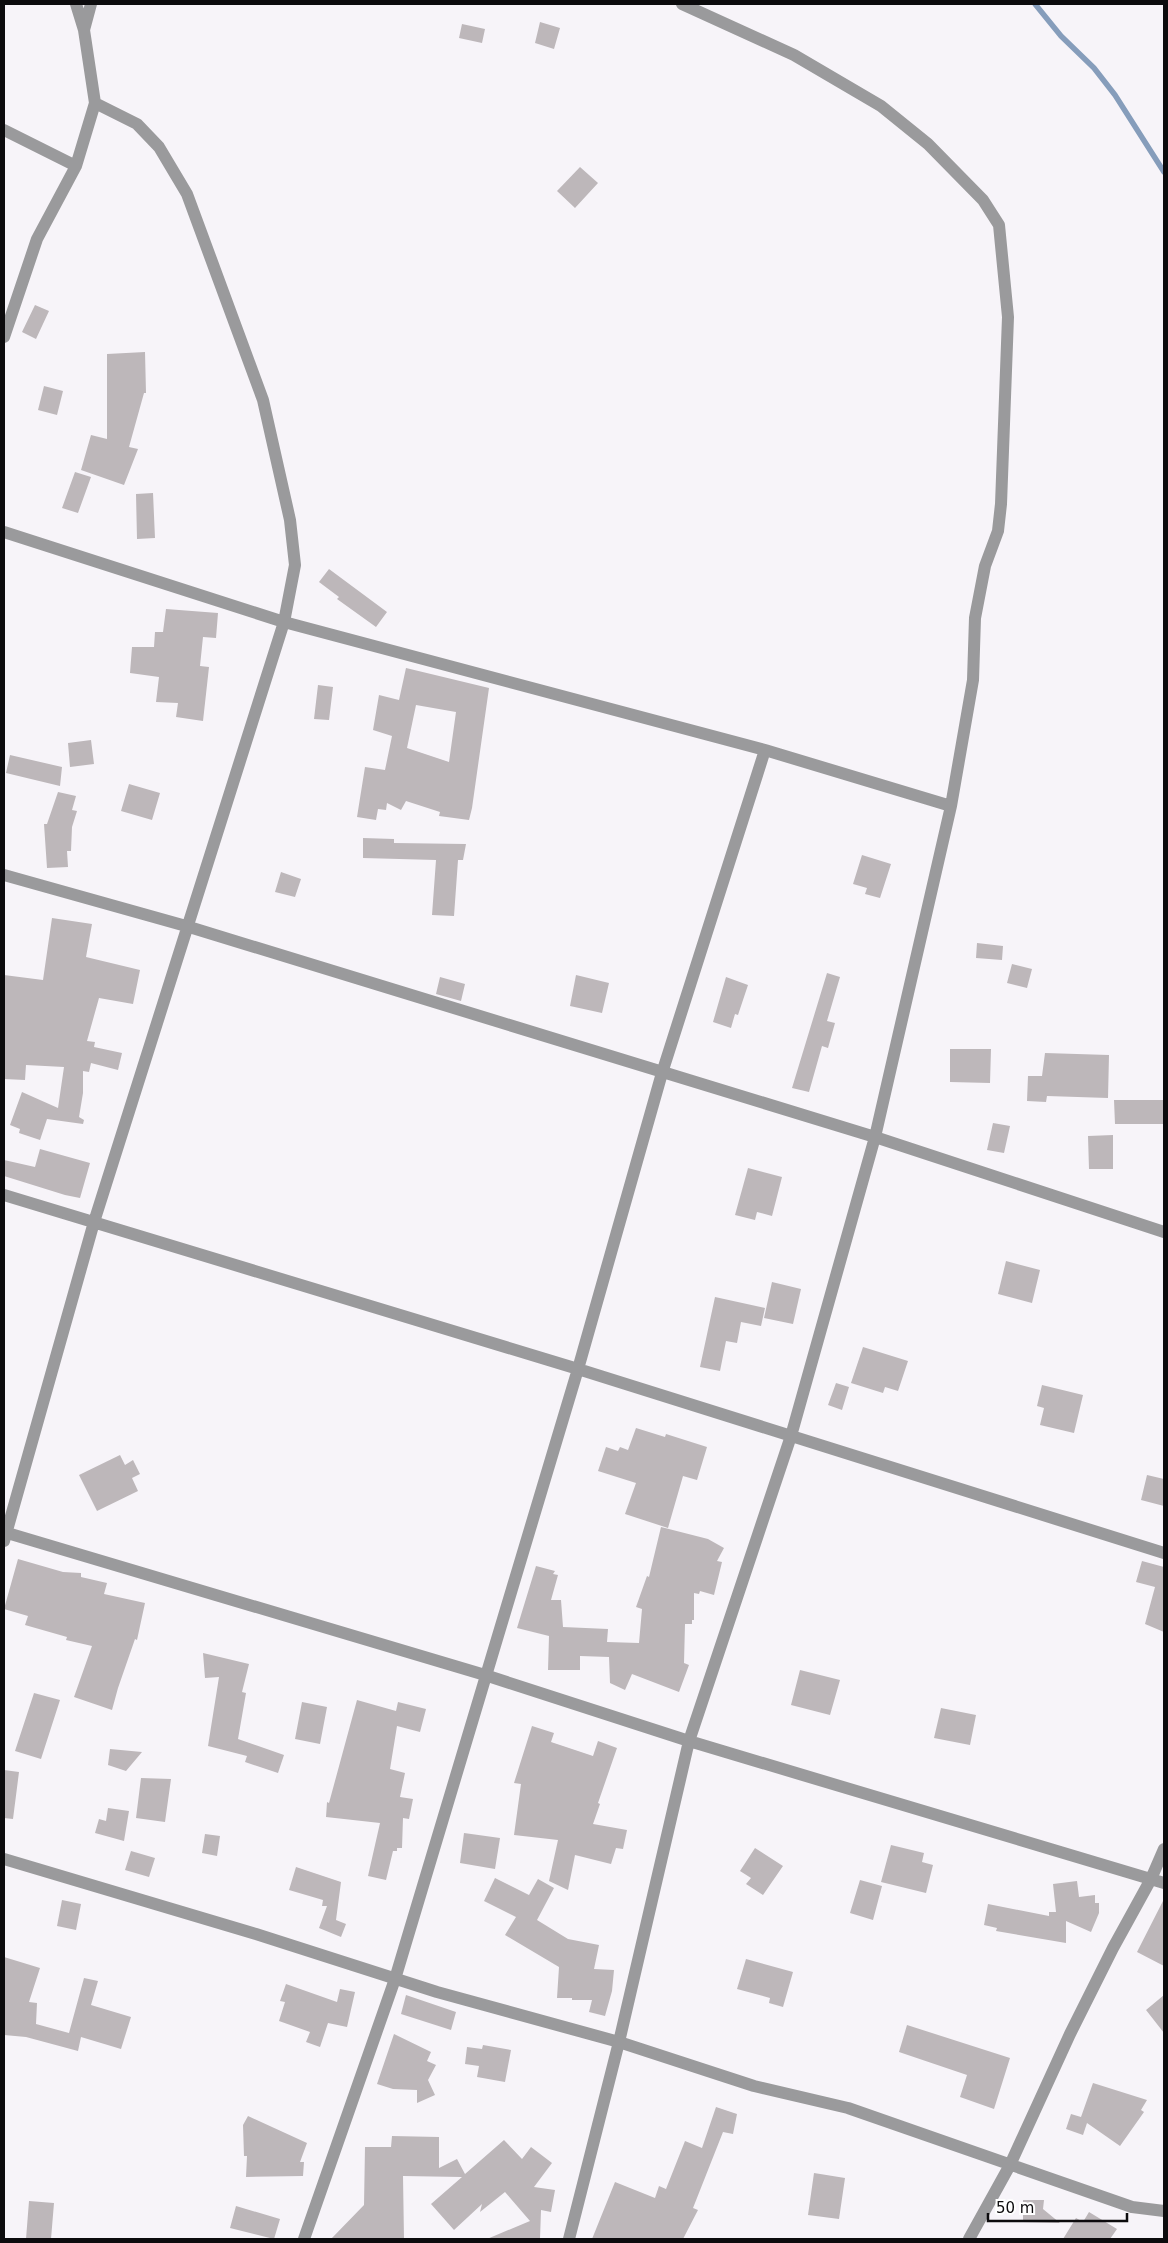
<svg xmlns="http://www.w3.org/2000/svg" width="1168" height="2243" viewBox="0 0 1168 2243" font-family="'DejaVu Sans',sans-serif">
	<rect width="100%" height="100%" fill="#f7f4f9"/>
	<g fill="none" stroke-linecap="round" stroke-linejoin="round">
		<path stroke="#869dbb" stroke-width="5.5" d="M1035,4L1061,36L1094,68L1115,95L1164,172"/>
	</g>
	<path fill="#bdb7ba" fill-rule="evenodd" d="M540,22L560,28L554,49L535,43Z
		M462,24L485,29L482,43L459,38Z
		M580,167L598,183L575,208L557,191Z
		M35,305L49,311L36,339L22,332Z
		M145,352L146,393H144L129,447L138,449L124,485L81,470L91,435L107,439V354Z
		M44,386L63,391L57,415L38,410Z
		M75,472L91,477L78,513L62,508Z
		M153,493L155,538L137,539L136,494Z
		M329,569L387,612L376,627L337,599L339,597L319,582Z
		M166,609L218,613L216,638L203,637L200,666L209,667L203,721L176,717L178,703L156,702L159,677L130,673L132,647H154L155,632H163Z
		M406,668L489,688L472,808L469,820L439,816L440,812L406,801L401,810L387,803L386,810L378,809L376,820L357,817L365,767L385,770L392,736L373,730L379,695L399,700ZM416,705L456,712L449,762L407,748Z
		M318,685L333,687L329,720L314,719Z
		M91,740L94,764L70,767L68,743Z
		M10,755L62,767L60,786L6,773Z
		M129,784L160,793L152,820L121,811Z
		M58,792L76,796L72,810L77,811L72,827L71,851H67L68,867L47,868L44,824H47Z
		M363,838L394,839V843L466,844L463,860H458L454,916L432,915L436,860L363,858Z
		M862,855L891,864L880,898L865,894L867,888L853,884Z
		M281,872L301,879L295,897L275,892Z
		M52,918L92,924L86,957L140,970L133,1004L99,998L87,1041L95,1042L94,1047L122,1053L118,1070L91,1063L89,1072L83,1071V1093L79,1117L84,1120L83,1124L47,1119L40,1140L19,1133L20,1129L10,1125L22,1092L58,1108L64,1067L26,1065L25,1080L4,1079V975L43,980Z
		M977,943L1003,946L1002,960L976,958Z
		M1012,964L1032,969L1027,988L1007,983Z
		M827,973L840,977L827,1021L835,1023L828,1048L822,1046L809,1092L792,1088Z
		M576,975L609,983L602,1013L570,1006Z
		M440,977L465,984L461,1001L436,994Z
		M726,977L748,985L738,1015L735,1014L731,1028L713,1022Z
		M950,1049H991L990,1083L950,1082Z
		M1045,1053L1109,1055L1108,1098L1047,1096L1046,1102L1027,1101L1028,1076H1042Z
		M1114,1100H1164V1124H1115Z
		M993,1123L1010,1126L1004,1153L987,1150Z
		M1113,1135V1169H1089L1088,1136Z
		M40,1149L90,1163L80,1198L65,1195L4,1176V1160L35,1167Z
		M748,1168L782,1177L772,1216L757,1212L755,1220L735,1215Z
		M1006,1261L1040,1270L1032,1303L998,1294Z
		M772,1282L801,1289L793,1324L764,1318Z
		M715,1297L765,1308L761,1326L741,1322L737,1343L726,1341L720,1371L700,1367Z
		M863,1347L908,1361L898,1391L885,1387L883,1393L851,1383Z
		M836,1383L849,1387L842,1410L828,1405Z
		M1042,1385L1083,1395L1074,1433L1040,1425L1044,1408L1037,1406Z
		M636,1428L665,1437L666,1434L707,1447L697,1480L683,1476L668,1528L625,1514L636,1483L598,1471L606,1447L618,1451L620,1447L628,1450Z
		M120,1455L125,1465L133,1460L140,1474L132,1478L138,1491L97,1511L79,1475Z
		M1147,1475L1164,1479V1506L1141,1500Z
		M661,1527L708,1539L724,1548L717,1561L722,1562L714,1595L700,1591L699,1594L694,1593V1620H692V1624H685L684,1663L689,1665L679,1692L632,1674L625,1690L610,1683L609,1657L580,1656V1670H548L549,1636L517,1628L536,1566L555,1571L553,1574L558,1575L551,1600H561L563,1627L608,1629L607,1642L639,1643L642,1609L636,1607L647,1576L649,1577Z
		M18,1559L63,1572L81,1573V1577L107,1583L104,1594L145,1603L137,1640L135,1639L118,1688L112,1710L74,1697L92,1646L66,1640L67,1637L25,1625L28,1616L4,1609Z
		M1142,1561L1164,1567V1632L1145,1624L1155,1587L1136,1582Z
		M203,1653L249,1664L242,1692L246,1693L238,1739L284,1755L278,1773L245,1762L247,1756L208,1746L219,1677L205,1678Z
		M800,1670L840,1680L830,1715L791,1705Z
		M34,1693L60,1700L41,1759L15,1751Z
		M357,1700L396,1711L398,1702L426,1709L420,1732L397,1726L390,1769L405,1773L400,1797L413,1799L409,1819L403,1818L402,1848H397V1851H393L386,1880L368,1876L380,1823L326,1817L327,1802L329,1803Z
		M302,1702L327,1707L320,1744L295,1739Z
		M941,1708L976,1715L970,1745L934,1738Z
		M532,1726L554,1733L551,1742L593,1756L598,1741L617,1748L598,1803L600,1804L593,1824L627,1830L623,1849L616,1848L611,1864L575,1855L568,1890L549,1881L558,1840L514,1835L521,1784L514,1783Z
		M110,1749L142,1752L126,1771L108,1765Z
		M4,1770L19,1772L13,1819L4,1818Z
		M141,1778L171,1779L165,1822L136,1818Z
		M108,1808L129,1811L124,1841L95,1833L99,1819L106,1821Z
		M464,1833L500,1838L495,1869L460,1863Z
		M205,1834L220,1836L217,1856L202,1853Z
		M891,1845L924,1853L922,1862L933,1865L926,1893L881,1882Z
		M755,1848L783,1866L763,1895L746,1884L751,1878L740,1871Z
		M131,1851L155,1858L149,1877L125,1870Z
		M296,1867L341,1882L336,1920L346,1924L341,1937L319,1928L327,1906H322L323,1900L289,1890Z
		M495,1878L529,1895L538,1879L554,1888L537,1920L568,1939L599,1945L594,1969L614,1970L612,1991L605,2016L589,2012L592,2000H572V1998H557L559,1967L505,1935L516,1917L484,1901Z
		M860,1880L882,1886L873,1920L850,1913Z
		M1077,1881L1079,1897L1095,1895V1903H1099V1913L1091,1932L1066,1921V1943L996,1931L997,1928L984,1925L988,1904L1049,1916V1912H1056L1053,1884Z
		M1164,1899V1966L1137,1952Z
		M62,1900L81,1904L76,1930L57,1926Z
		M4,1957L40,1968L29,2002L37,2003L36,2024L69,2033L84,1978L98,1981L91,2005L131,2017L121,2049L81,2037L78,2051L26,2037L4,2035Z
		M746,1959L793,1972L783,2007L769,2003L770,1998L737,1989Z
		M286,1984L337,2002L340,1989L355,1992L347,2027L328,2023L320,2047L306,2042L310,2032L279,2021L285,2002L280,2001Z
		M406,1995L456,2012L451,2030L401,2014Z
		M1164,1995V2033L1146,2010Z
		M907,2025L1010,2058L994,2109L960,2097L967,2075L899,2052Z
		M394,2034L431,2052L427,2061L436,2065L428,2080L435,2095L417,2103V2090L393,2089L377,2084Z
		M483,2045L511,2050L505,2082L477,2077L479,2066L465,2064L467,2047L482,2049Z
		M1093,2083L1147,2100L1141,2110L1144,2112L1120,2146L1087,2123L1083,2135L1066,2129L1071,2114L1081,2117Z
		M716,2107L737,2114L733,2134L723,2132L693,2208L698,2210L683,2239H592L615,2182L655,2198L659,2186L666,2189L685,2141L702,2148Z
		M248,2116L307,2143L300,2162H304L303,2176L246,2177L247,2156H244L243,2125Z
		M392,2136L439,2137V2168L457,2159L465,2174L504,2140L522,2159L531,2147L552,2163L534,2187L555,2190L551,2212L541,2210L540,2239H487L530,2221L505,2192L480,2212L482,2204L454,2230L431,2204L462,2177L403,2176L404,2239H331L364,2205L365,2147H391Z
		M814,2173L845,2178L839,2219L808,2215Z
		M1023,2200H1044L1043,2209L1060,2223L1023,2222Z
		M29,2201L54,2203L51,2239H26Z
		M236,2206L280,2219L274,2239L230,2228Z
		M1089,2212L1117,2229L1110,2239H1063L1076,2218L1083,2222Z"/>
	<g fill="none" stroke-linecap="round" stroke-linejoin="round">
		<path stroke="#9a9a9c" stroke-width="12" d="M682,4L794,55L881,106L928,144L983,200L999,225L1008,317L1001,504L998,531L985,566L975,618L973,680L951,806
			M84,30L91,4
			M4,130L76,166
			M4,337L37,239L76,166L95,103L84,30L76,4
			M4,532L284,622L765,750L951,806L875,1137L791,1436L689,1741L619,2042L437,1992L256,1934L4,1859
			M4,875L186,926L875,1137L1164,1232
			M4,1195L578,1369L1164,1553
			M4,1532L485,1675L689,1741L1164,1883
			M4,1541L94,1222L284,622L295,565L290,520L263,400L187,194L159,147L137,124L95,103
			M304,2239L395,1979L578,1369L662,1073L765,750
			M569,2239L619,2042L754,2086L848,2108L1132,2207L1164,2211
			M969,2239L1010,2165L1070,2034L1113,1948L1151,1879L1164,1849"/>
	</g>
	<rect width="1168" height="2243" fill="none" stroke="#0c0b0d" stroke-width="10"/>
	<path d="M988 2213v8h139v-8" fill="none" stroke="#0c0b0d" stroke-width="2.5"/>
	<text x="996" y="2213" font-size="15" fill="#0c0b0d" stroke="#ffffff" stroke-width="4" paint-order="stroke">50 m</text>
</svg>
